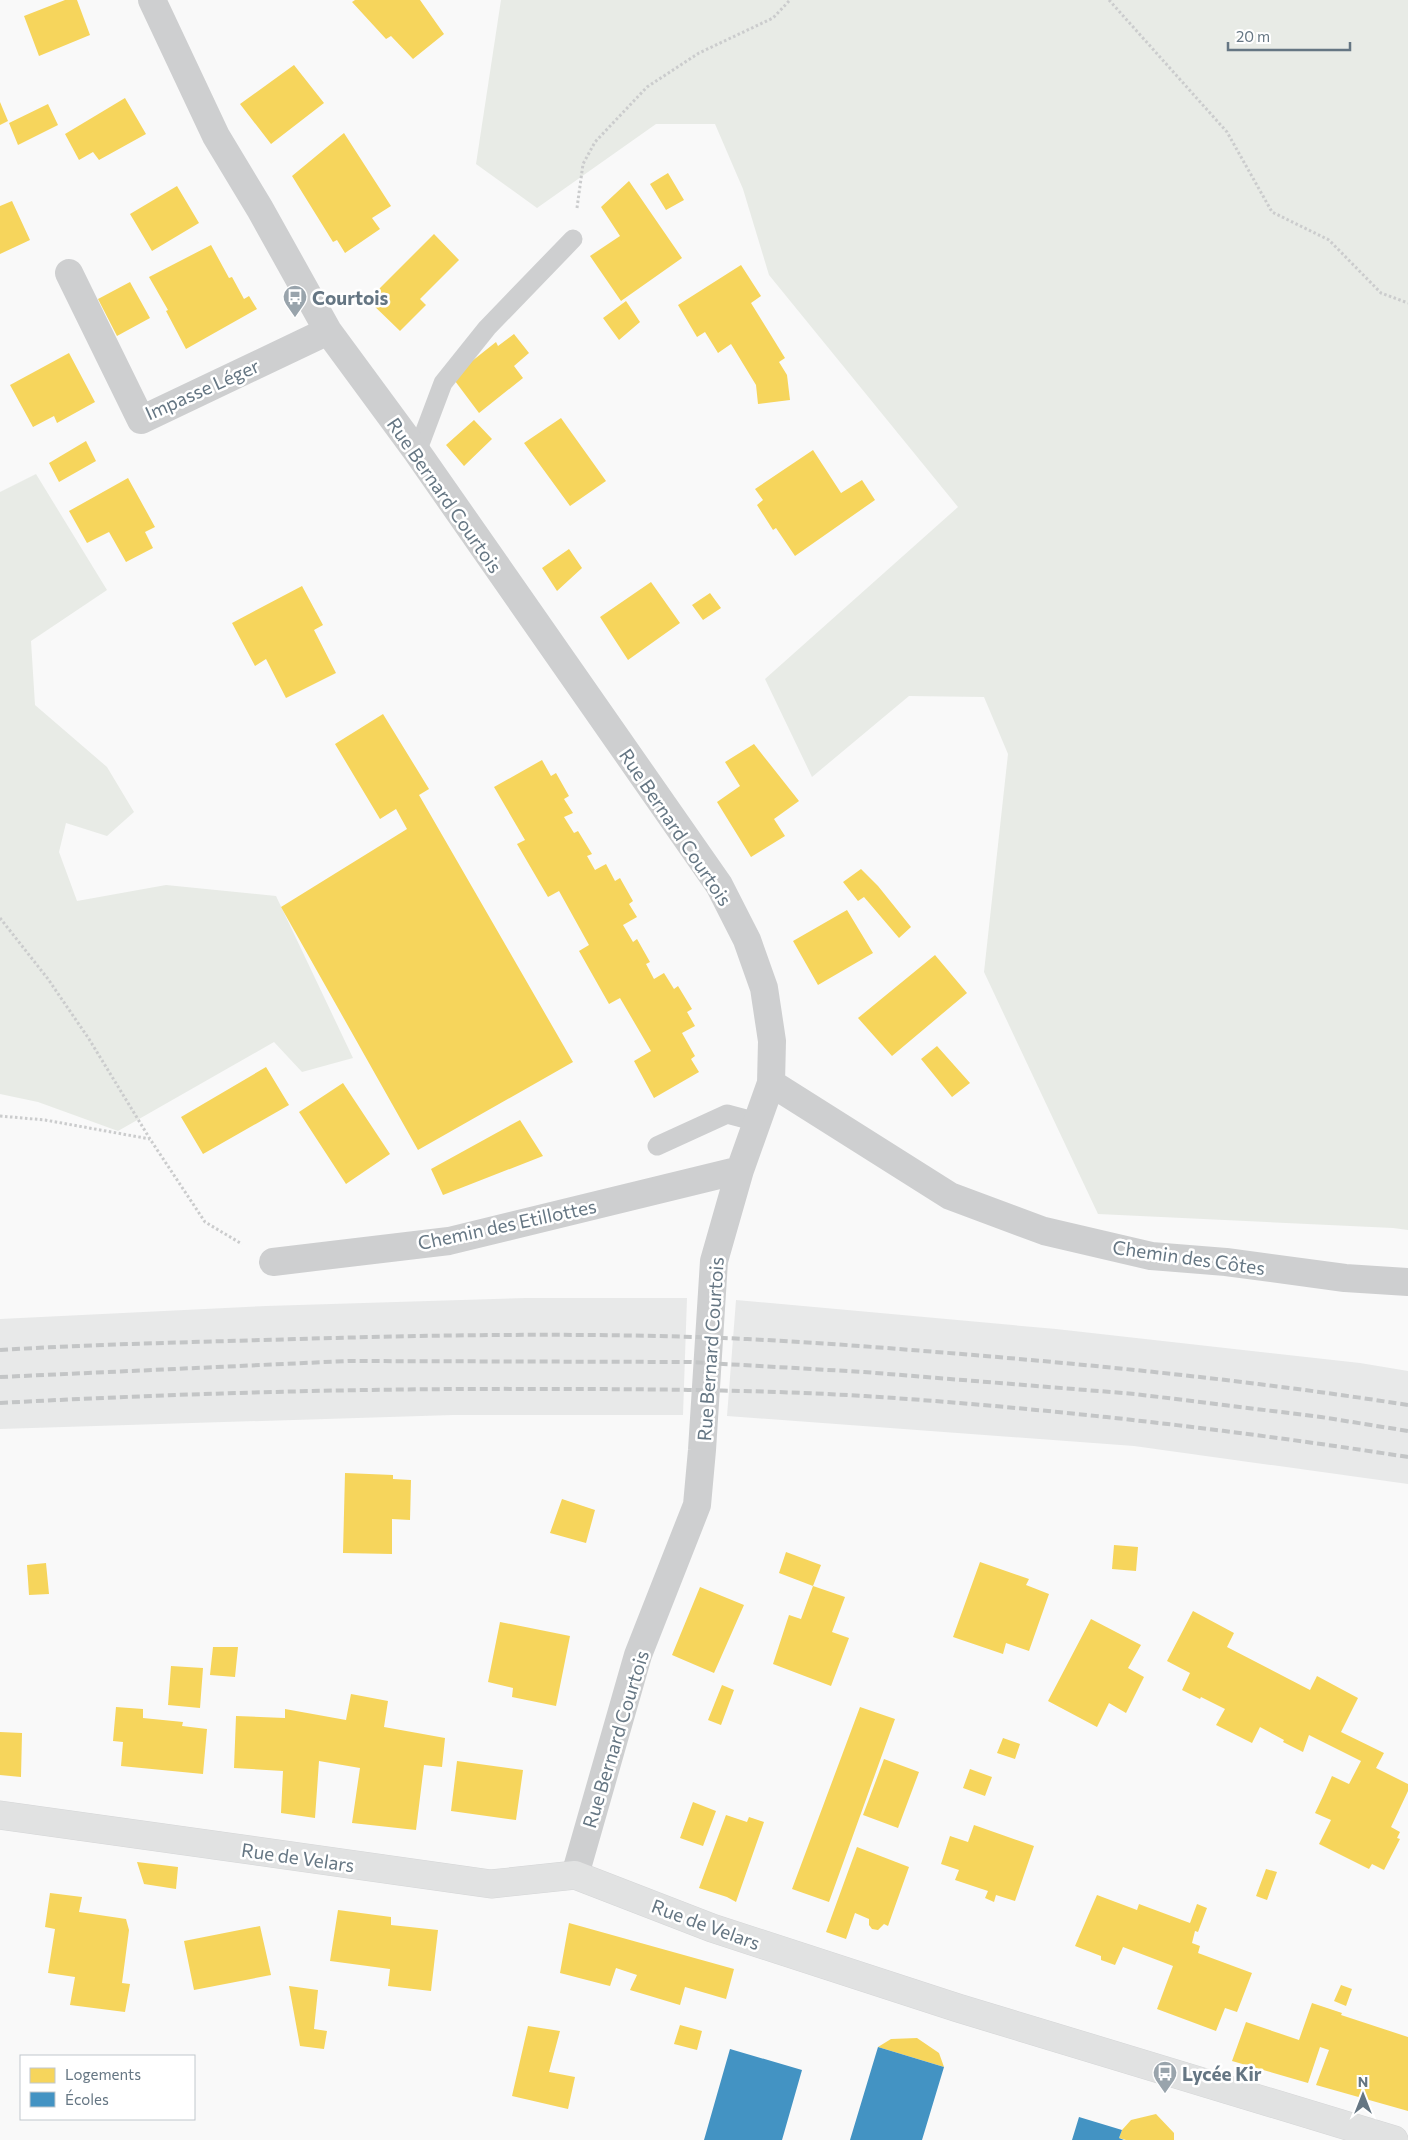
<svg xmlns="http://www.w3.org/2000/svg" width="1408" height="2140" viewBox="0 0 1408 2140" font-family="Commissioner,sans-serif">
	<rect width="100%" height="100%" fill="#f9f9f9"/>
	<path fill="#e8e9e9" d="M526,1298H687L683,1415H453L0,1429V1319L266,1306Z
		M736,1300L1056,1329L1360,1363L1408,1371V1484L1134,1446L727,1416Z"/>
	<path fill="#e8ebe6" d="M501,0H1408V1230L1393,1228L1098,1214L984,972L1008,754L984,697L909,696L812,777L765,679L958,507L769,275L743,189L715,124H656L537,208L476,164Z
		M36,474L107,590L31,641L35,705L107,767L134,812L107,836L66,823L59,852L77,901L166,885L276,896L353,1058L302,1072L274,1042L118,1131L38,1102L0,1094V492Z"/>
	<path fill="#f6d55c" d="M65,0H77L90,35L39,56L24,16Z
		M355,0H420L444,34L413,59L391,36L386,39L352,2Z
		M294,65L324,103L271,144L240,104Z
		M125,98L146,134L99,160L93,152L79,160L65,134Z
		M0,102L8,121L0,125Z
		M48,104L58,125L18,145L9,123Z
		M344,133L391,206L372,218L380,229L345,253L337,240L333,242L292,176Z
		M668,173L684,200L666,210L650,184Z
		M629,181L682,258L621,301L590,256L620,236L601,207Z
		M177,186L199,223L152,251L130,214Z
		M12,201L30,240L0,254V206Z
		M434,234L459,260L420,299L426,305L400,331L368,300Z
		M211,245L229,278L232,277L244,299L249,296L257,309L186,349L166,311L168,310L149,277Z
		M741,265L761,296L751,303L785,358L779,362L787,375L790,400L758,404L756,385L731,344L718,353L705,332L697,337L678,305Z
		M130,282L150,318L117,336L98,299Z
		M626,301L640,322L619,340L603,318Z
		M514,334L529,353L514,366L523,378L479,413L452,377L496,342L498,346Z
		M69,353L95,402L57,423L54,416L33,427L10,385Z
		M561,418L606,481L570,506L524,443Z
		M474,420L492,439L464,466L446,445Z
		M86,441L96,461L59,482L49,463Z
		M813,450L841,493L862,480L875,500L795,556L776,528L773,530L757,505L763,500L755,489Z
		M128,478L155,527L145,532L153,548L126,562L109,532L87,543L69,511Z
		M569,549L582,568L557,591L542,568Z
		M651,582L680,623L628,660L600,617Z
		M302,586L323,625L314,630L336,673L286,698L266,659L255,666L232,623Z
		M710,593L721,608L703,620L692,605Z
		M383,714L429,789L419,795L573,1062L418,1150L281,907L407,829L396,809L380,819L335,744Z
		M754,744L799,801L774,819L785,836L751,857L717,802L740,786L725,762Z
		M542,760L551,776L556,773L569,796L564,799L573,813L564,817L574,833L578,831L592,854L587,856L595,870L606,864L615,881L620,878L633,901L629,904L637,917L623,925L633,942L637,939L650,962L646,964L654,979L664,973L674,989L678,986L692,1009L687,1012L695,1026L682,1033L695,1056L691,1059L699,1072L654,1098L634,1061L651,1051L620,998L609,1004L579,951L589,945L559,891L548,897L517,844L525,840L494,787Z
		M861,869L878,886L911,927L899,938L864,897L858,901L843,882Z
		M847,910L873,953L818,985L793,941Z
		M935,955L967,993L892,1056L858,1018Z
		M937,1046L970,1083L952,1097L921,1059Z
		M266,1067L289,1105L203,1154L181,1117Z
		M343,1083L390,1154L346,1184L299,1112Z
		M520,1120L543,1156L443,1195L431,1169Z
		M345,1473L393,1475V1479L411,1480L410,1520L392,1519V1554L343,1553Z
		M562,1499L595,1510L586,1543L550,1533Z
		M1114,1545L1138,1547L1136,1571L1112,1569Z
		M786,1552L821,1565L813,1586L845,1597L832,1632L849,1638L831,1686L773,1664L789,1615L801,1619L813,1586L779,1573Z
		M980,1562L1029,1579L1026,1585L1049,1594L1029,1651L1006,1643L1003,1654L953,1637Z
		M46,1563L49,1594L29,1595L27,1565Z
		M700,1587L744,1605L714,1673L672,1655Z
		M1193,1611L1234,1633L1227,1647L1310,1690L1317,1676L1358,1698L1341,1732L1384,1753L1376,1768L1408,1784V1791L1391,1827L1400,1832L1397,1838L1400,1839L1384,1870L1372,1864L1369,1869L1319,1844L1331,1820L1315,1813L1324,1794L1332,1776L1349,1784L1361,1761L1309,1735L1303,1752L1283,1742L1284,1740L1260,1727L1252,1743L1216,1725L1225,1709L1201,1697L1200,1699L1182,1690L1190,1673L1167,1661Z
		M1091,1619L1141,1645L1128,1668L1144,1677L1126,1713L1109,1703L1097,1727L1048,1701Z
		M500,1622L570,1636L556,1706L512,1697L513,1688L488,1682Z
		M213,1647H238L235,1677L210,1675Z
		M171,1666L203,1668L200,1708L168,1705Z
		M722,1685L734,1690L721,1725L708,1720Z
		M351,1694L388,1701L384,1727L445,1738L442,1767L424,1765L416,1830L352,1823L360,1768L319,1761L315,1818L281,1813L283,1771L234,1768L236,1716L285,1718V1709L346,1720Z
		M116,1707L143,1709V1718L183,1722L182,1726L207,1729L203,1774L121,1766L123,1742L113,1741Z
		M860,1707L895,1719L829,1902L792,1889Z
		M0,1732L22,1733L21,1777L0,1775Z
		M1003,1738L1020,1744L1015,1759L997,1753Z
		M884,1759L919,1772L898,1828L863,1815Z
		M457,1761L523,1770L516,1820L451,1811Z
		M970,1769L992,1777L985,1796L963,1788Z
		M693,1802L716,1811L703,1846L680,1838Z
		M726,1815L747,1822L749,1817L764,1822L736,1902L727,1897L699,1888Z
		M974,1825L1034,1846L1015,1901L996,1895L994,1902L985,1898L988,1891L955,1880L959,1870L941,1864L950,1836L968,1842Z
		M857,1847L909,1867L888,1926L884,1924L878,1930L872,1929L869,1925V1919L855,1913L846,1939L826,1932Z
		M137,1862L178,1867L176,1889L144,1884Z
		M1266,1869L1277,1872L1267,1900L1256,1896Z
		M50,1893L82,1897L79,1912L126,1919L129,1930L122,1983L130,1984L125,2012L70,2005L75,1977L48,1973L55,1929L45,1927Z
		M1097,1895L1137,1910L1139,1904L1190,1923L1197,1904L1207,1908L1198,1932L1195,1931L1192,1943L1200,1946L1198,1953L1252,1973L1237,2012L1225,2008L1216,2031L1157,2009L1173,1966L1123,1947L1115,1965L1101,1960V1956L1075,1946Z
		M338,1910L391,1917V1925L438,1930L431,1991L388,1986L390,1969L330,1961Z
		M569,1923L734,1969L726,1999L685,1987L680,2005L630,1990L637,1975L616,1968L610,1986L560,1973Z
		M260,1926L271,1975L194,1990L184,1941Z
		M1341,1985L1352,1989L1346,2006L1334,2001Z
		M289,1986L318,1990L314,2029L327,2031L324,2049L300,2046Z
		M1312,2003L1342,2013L1341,2015L1408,2037V2111L1316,2085L1329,2050L1320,2047L1308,2083L1232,2061L1246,2022L1299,2040Z
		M680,2025L702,2031L697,2050L674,2044Z
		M528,2026L560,2031L549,2072L575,2077L568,2109L512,2096Z
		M917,2038L939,2053L944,2067L878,2047L891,2039Z
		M1156,2114L1174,2133V2140H1126L1119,2138L1122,2130L1131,2120Z"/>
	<path fill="#4393c3" d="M878,2047L944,2067L922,2140H850Z
		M730,2049L802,2070L782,2140H704Z
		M1079,2117L1122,2130L1119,2138L1124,2140H1072Z"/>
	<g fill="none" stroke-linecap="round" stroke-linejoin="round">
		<defs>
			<path id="secondary" d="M0,1815L491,1884L575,1875L712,1928L958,2008L1394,2140"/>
		</defs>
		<use href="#secondary" stroke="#d5d6d7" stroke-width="29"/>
		<path stroke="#cbcccd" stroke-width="3" stroke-dasharray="2.5 2.5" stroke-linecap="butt" d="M1109,0L1227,132L1272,212L1329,240L1381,293L1408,303
			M577,208L583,164L595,142L647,87L699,53L773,18L790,0
			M0,918L48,979L89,1039L150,1139L205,1222L242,1244
			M0,1116L45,1120L150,1139"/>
		<path stroke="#cecfd0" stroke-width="19" d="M417,452L443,383L487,328L573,239
			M657,1146L727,1114L757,1122"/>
		<path stroke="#cecfd0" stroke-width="28" d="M152,0L216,136L260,209L328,331L417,452L719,885L747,940L764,988L772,1041L771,1083L740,1170L714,1261L702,1450L697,1505L638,1655L575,1875
			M69,273L141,420L328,331
			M771,1083L950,1196L1044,1231L1151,1256L1226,1262L1345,1278L1408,1282
			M273,1262L449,1241L740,1170"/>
		<use href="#secondary" stroke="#e1e2e2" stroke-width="28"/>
		<path stroke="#c3c5c6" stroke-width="4" stroke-dasharray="8 4" stroke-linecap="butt" d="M0,1350C99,1344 198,1342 298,1339C430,1335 563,1333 695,1337C792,1340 889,1348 985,1356C1127,1368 1268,1383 1408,1405
			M0,1377L348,1361L690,1362L864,1372L1135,1394L1321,1417L1408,1431
			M0,1403C184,1393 369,1388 553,1389C657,1389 761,1390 865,1396C1047,1408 1228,1429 1408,1457"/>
	</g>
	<defs>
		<symbol id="bus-pin" viewBox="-11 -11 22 30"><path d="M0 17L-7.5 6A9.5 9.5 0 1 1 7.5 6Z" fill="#99a4ac" stroke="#fff"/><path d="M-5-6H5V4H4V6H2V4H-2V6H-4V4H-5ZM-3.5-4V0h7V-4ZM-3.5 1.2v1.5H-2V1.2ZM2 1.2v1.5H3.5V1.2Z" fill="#fff"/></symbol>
	</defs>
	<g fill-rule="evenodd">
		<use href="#bus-pin" x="281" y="283" width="28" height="38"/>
		<use href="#bus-pin" x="1151" y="2059" width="28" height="38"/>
	</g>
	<g text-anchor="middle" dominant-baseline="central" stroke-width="5" stroke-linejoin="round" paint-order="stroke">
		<g font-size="19" font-weight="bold" fill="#657683" stroke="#fff" text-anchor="start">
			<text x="312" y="297">Courtois</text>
			<text x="1182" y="2073">Lycée Kir</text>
		</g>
		<g font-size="19" fill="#657683" stroke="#fff">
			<text transform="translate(202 389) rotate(-24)">Impasse Léger</text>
			<text transform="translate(445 495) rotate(55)">Rue Bernard Courtois</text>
			<text transform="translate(676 827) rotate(56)">Rue Bernard Courtois</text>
			<text transform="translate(507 1224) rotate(-12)">Chemin des Etillottes</text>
			<text transform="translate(1189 1257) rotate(8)">Chemin des Côtes</text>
			<text transform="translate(710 1349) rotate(-86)">Rue Bernard Courtois</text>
			<text transform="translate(615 1739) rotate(-73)">Rue Bernard Courtois</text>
			<text transform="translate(298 1857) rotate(8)">Rue de Velars</text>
			<text transform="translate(706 1924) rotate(20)">Rue de Velars</text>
		</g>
	</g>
	<rect x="20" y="2055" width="175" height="65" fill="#ffffff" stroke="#c1c8cd"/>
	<rect x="30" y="2068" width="25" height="15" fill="#f6d55c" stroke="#c1c8cd"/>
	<text x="65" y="2080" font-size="15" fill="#657683">Logements</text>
	<rect x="30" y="2092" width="25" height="15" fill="#4393c3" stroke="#c1c8cd"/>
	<text x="65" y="2105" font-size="15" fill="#657683">Écoles</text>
	<g transform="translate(1363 2095)" stroke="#ffffff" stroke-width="4" paint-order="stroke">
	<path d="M0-4L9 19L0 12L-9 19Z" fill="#657683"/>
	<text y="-8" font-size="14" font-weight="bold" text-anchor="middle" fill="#657683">N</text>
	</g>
	<path d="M1228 42v8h122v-8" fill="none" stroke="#657683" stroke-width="2.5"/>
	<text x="1236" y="42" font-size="15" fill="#657683" stroke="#ffffff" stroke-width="4" paint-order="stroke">20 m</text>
</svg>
